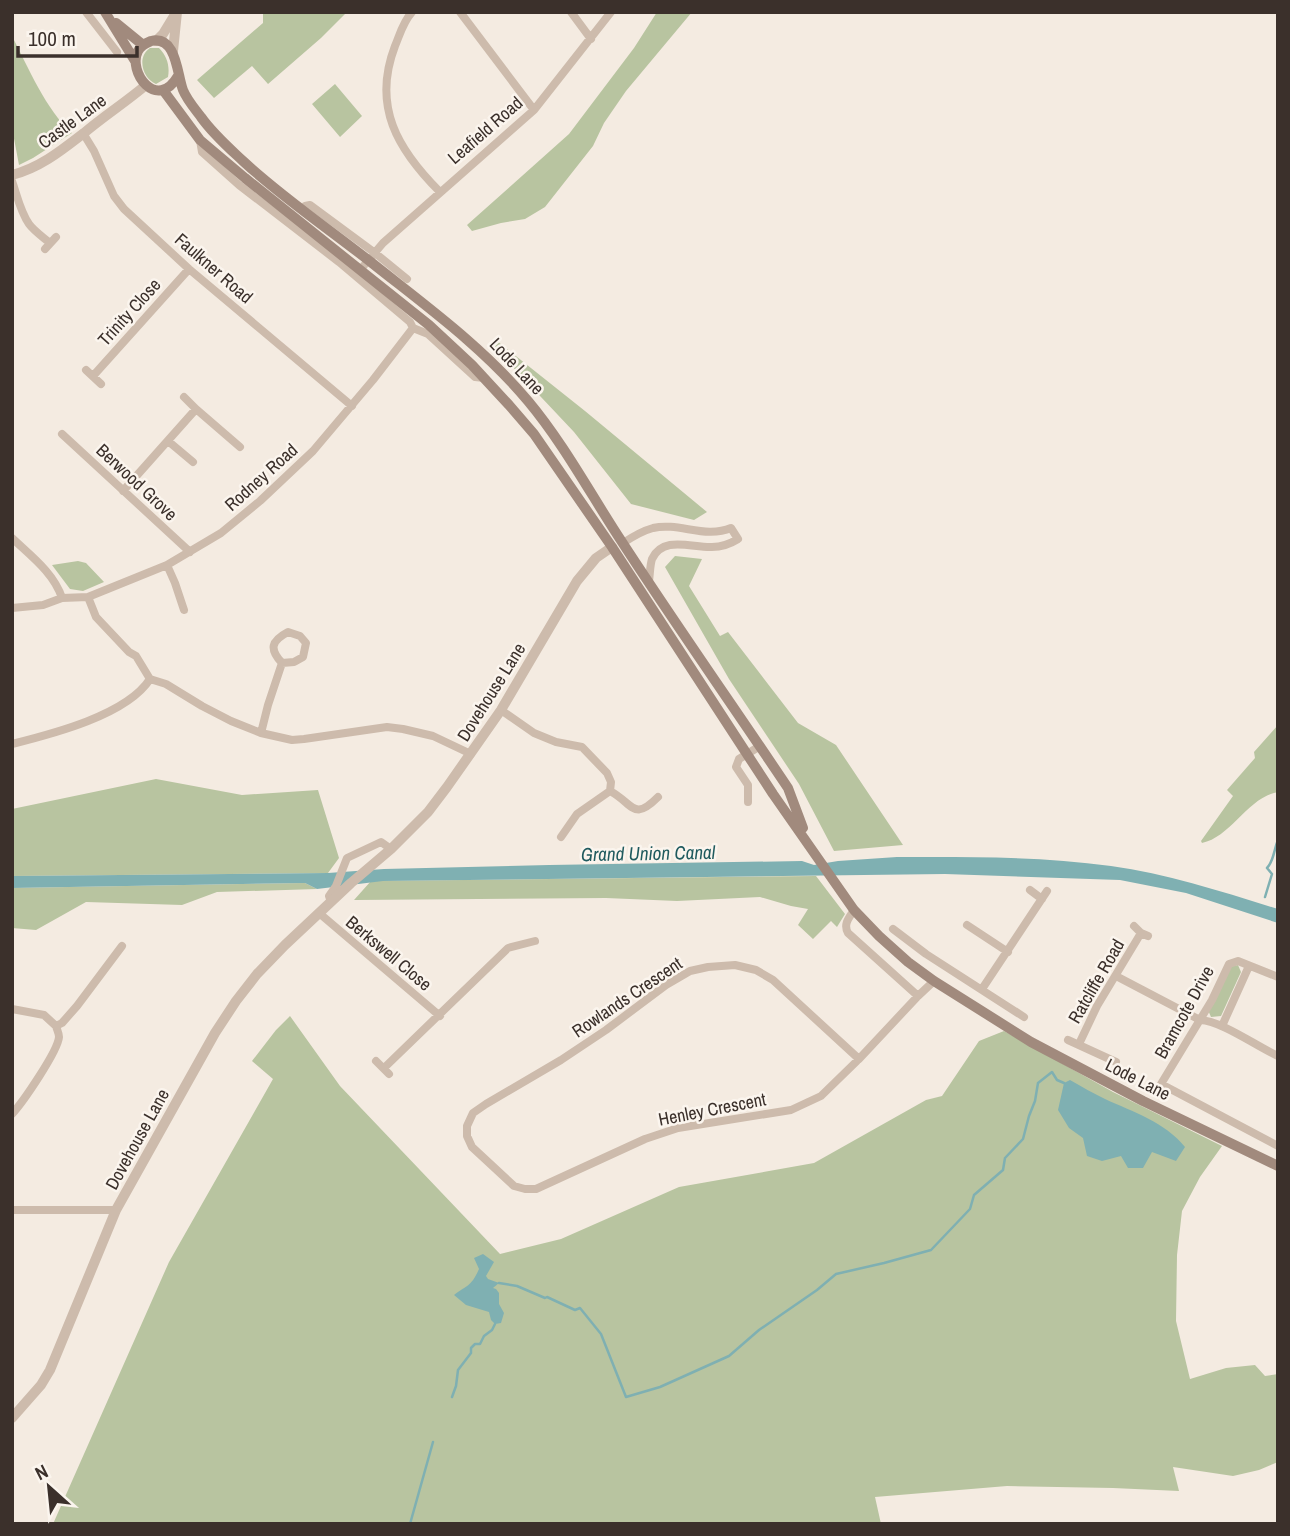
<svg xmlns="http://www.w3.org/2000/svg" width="1290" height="1536" viewBox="0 0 1290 1536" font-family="'Archivo Narrow',sans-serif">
	<rect width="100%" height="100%" fill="#f4ebe1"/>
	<path fill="#b8c4a0" d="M263,12H347L321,38L268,84L252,66L214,98L197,80L263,23Z
		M657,12H692L626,91L604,123L593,146L545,207L525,219L501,223L472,231L467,225L569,134L634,48Z
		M12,36C28,67 46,110 72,133L33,158L19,165L12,128Z
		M150,48H159C167,56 170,66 168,77L156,84C143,79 136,57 150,48Z
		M335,84L362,116L340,137L312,104Z
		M497,341L585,411L707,512L694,520L631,504L574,432L492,345Z
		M675,556L702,559L689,586L720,636L728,632L798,723L836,745L903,845L834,851L799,784L729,679L665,567Z
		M78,561L86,563L104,582L83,591L70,589L52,565Z
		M1278,725V792C1248,797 1231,837 1202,843L1201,841L1233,796L1227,790L1255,758L1254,752Z
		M156,779L242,795L318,790L339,858L328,873L12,876V809Z
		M816,876L845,914L837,927L831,921L813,939L798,925L808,909L791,906L760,897L677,901L606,898L354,900L371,881Z
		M305,883L317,889L217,892L182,905L86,902L36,930L12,928V888Z
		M1238,965L1241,972L1221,1016L1211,1017L1208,1010L1229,967Z
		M290,1016L340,1086L500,1254L561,1239L679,1187L814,1163L926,1100L942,1096L979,1041L1004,1031L1113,1092L1222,1146L1200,1177L1182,1211L1177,1255L1176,1321L1190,1379L1226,1368L1255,1365L1265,1376L1278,1374V1462L1259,1470L1233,1476L1173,1467L1179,1491L1113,1488L1007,1486L875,1497L881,1524H53L169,1262L273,1079L252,1061L276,1030Z"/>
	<path fill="#7fb0b2" d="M897,857C968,857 1040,856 1111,866C1168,874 1223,892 1278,909V923L1186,893L1120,880L945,874L383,881L317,889L305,883L12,888V876L328,873L384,869L549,865L802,861L814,865L838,861Z
		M1070,1080C1082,1087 1093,1093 1105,1099C1133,1112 1165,1122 1185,1147L1176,1161L1152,1152L1143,1168H1128L1121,1156L1102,1161L1087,1156L1083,1138L1069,1128L1058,1110L1064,1083Z
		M483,1254L494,1262L486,1276L488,1279L499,1283L493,1288L496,1289L499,1293V1304L504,1313L501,1323L495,1324L491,1320L489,1312L466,1305L454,1295C467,1285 471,1287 479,1269L474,1258Z"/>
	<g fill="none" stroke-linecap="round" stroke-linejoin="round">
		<path stroke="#7fb0b2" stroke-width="2.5" d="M1265,897L1272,874L1267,868C1274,861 1274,849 1278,840
			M499,1283L517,1286L545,1298L547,1297L575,1310L580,1308L601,1334L626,1397L660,1387L729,1356L759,1330L817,1290L836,1274L884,1263L931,1250L970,1209L974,1195L1003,1170L1005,1158L1023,1139L1029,1116L1035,1101L1038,1083L1052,1072L1057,1080L1064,1083
			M452,1397L456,1386L458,1370L471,1353V1348L475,1344H480L484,1336L492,1330L495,1324
			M410,1524L433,1442"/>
		<path stroke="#cdbbac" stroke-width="8" d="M86,12L117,52
			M412,12C403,22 400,34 395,46C372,106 397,149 440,192
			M460,12L534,110
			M571,12L591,39
			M83,133L94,151L114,196L124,209L189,269L352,406
			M200,140L202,152L239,185L339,262L410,322L413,328L428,334L475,377L484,378
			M12,181C17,195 20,211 29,224C34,231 43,237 50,243
			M303,210L305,206L310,205L375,253L407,279
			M45,249L56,237
			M361,269L383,243L534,110L611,12
			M86,370L101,384
			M93,376L189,269
			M184,397L196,409
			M62,434L190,552
			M168,441L193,462
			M123,491L196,409L240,447
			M12,538C31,556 54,573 62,598
			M623,543C632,537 642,531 653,528C679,522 705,539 731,528L738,539C730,544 722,547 712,547C692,548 663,535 652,559C650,565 650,574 649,581
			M167,565L175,583L184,610
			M88,597L96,617L129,652L136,656L150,679L166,684L202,706L231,721L261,733L292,740L304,739L387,727L403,729L433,736L471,754
			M12,608L43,605L62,598L88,597L167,565L221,533L260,501L313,451L373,380L413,328
			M501,710L534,733L556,742L582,747L607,773L611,782L610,791C634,804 633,822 658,797
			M261,733L268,705L282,663C269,649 271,641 288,632L300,636L306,643L303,657L294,662L282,663
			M12,744C52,734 127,715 150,679
			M748,802V785L736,767L739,759L760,746
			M561,837L577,814L610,791
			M1030,890L1042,899
			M331,902L329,896L336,886L347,858L381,842L391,849
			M854,910C849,918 843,924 848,933L918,996
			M319,913L440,1016
			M967,925L1008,952
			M1134,926L1141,933L1148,936
			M893,929L926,954L1024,1017
			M1116,976L1200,1020C1222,1021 1256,1046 1278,1056
			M1278,977L1238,961L1229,964L1212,1000L1161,1084L1278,1146
			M982,989L1047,891
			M12,1009L44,1015L56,1026
			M1222,1026L1249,966
			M1068,1040L1116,1062
			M1079,1044L1097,1006L1141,933
			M859,1059L773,980L756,970L735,965L708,967L690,971L666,985L606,1030L561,1060L486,1104L473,1113L467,1126V1136L472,1147L514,1186L525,1189H536L645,1139L678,1128L791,1110L821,1096L859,1059L918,996L934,981
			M376,1061L389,1074
			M384,1068L508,948L535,941
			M12,1114C23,1102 58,1051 59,1037C59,1033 57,1030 56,1026L62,1023L77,1006L122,946
			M12,1210H116"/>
		<path stroke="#cdbbac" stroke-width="10" d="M156,41L163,34L174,16
			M173,51L177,12
			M12,175C40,168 62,150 84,133C104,116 126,102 146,85
			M12,1418L41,1385L50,1370L116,1210L215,1033L236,1001L257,974L285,945L351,883L391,849L428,812L447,787L501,710L577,581L596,558L612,547"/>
		<path stroke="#a18a7d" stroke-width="10" d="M105,12L135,61
			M116,23L143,45
			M178,76C157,112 127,72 138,51C140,47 146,43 151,41C177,35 177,75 183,90C187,100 195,109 201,117C213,134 228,147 243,161C283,198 329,229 372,263C426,306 483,347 528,401C564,444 591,495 622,542C676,625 733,706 788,788L803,828
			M163,90L200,140L245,178L429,325L472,365L509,405L534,434L612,547L773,794L854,910L879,936L908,962L934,981L1031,1042L1143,1101L1278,1166"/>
	</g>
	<g text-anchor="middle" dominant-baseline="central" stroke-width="5" stroke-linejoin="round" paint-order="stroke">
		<g font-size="18" fill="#3b302b" stroke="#fbf5ee">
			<text transform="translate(72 121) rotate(-36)">Castle Lane</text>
			<text transform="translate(485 130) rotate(-41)">Leafield Road</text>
			<text transform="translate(214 268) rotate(41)">Faulkner Road</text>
			<text transform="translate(129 312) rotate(-48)">Trinity Close</text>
			<text transform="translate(517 366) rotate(47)">Lode Lane</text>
			<text transform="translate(261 477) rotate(-42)">Rodney Road</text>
			<text transform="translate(137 482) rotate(43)">Berwood Grove</text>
			<text transform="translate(491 692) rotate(-58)">Dovehouse Lane</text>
			<text transform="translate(389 953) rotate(40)">Berkswell Close</text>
			<text transform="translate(1096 981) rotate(-60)">Ratcliffe Road</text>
			<text transform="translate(627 997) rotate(-34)">Rowlands Crescent</text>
			<text transform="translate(1184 1012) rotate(-61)">Bramcote Drive</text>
			<text transform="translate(1138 1079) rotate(27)">Lode Lane</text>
			<text transform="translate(712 1109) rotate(-11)">Henley Crescent</text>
			<text transform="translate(137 1139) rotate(-61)">Dovehouse Lane</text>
		</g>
		<g font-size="19" font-style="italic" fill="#1f5a5e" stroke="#fbf5ee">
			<text transform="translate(648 853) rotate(-1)">Grand Union Canal</text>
		</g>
	</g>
	<rect width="1290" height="1536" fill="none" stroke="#3b302b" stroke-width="28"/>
	<g transform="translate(49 1487) rotate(333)" stroke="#fbf5ee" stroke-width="5" paint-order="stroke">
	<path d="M0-5L12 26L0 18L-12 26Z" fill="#3b302b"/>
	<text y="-10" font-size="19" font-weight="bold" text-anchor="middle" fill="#3b302b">N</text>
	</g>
	<path d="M18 46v10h119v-10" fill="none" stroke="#3b302b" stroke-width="3.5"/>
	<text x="28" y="46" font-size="21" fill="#3b302b" stroke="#fbf5ee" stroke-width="5" paint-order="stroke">100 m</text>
</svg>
